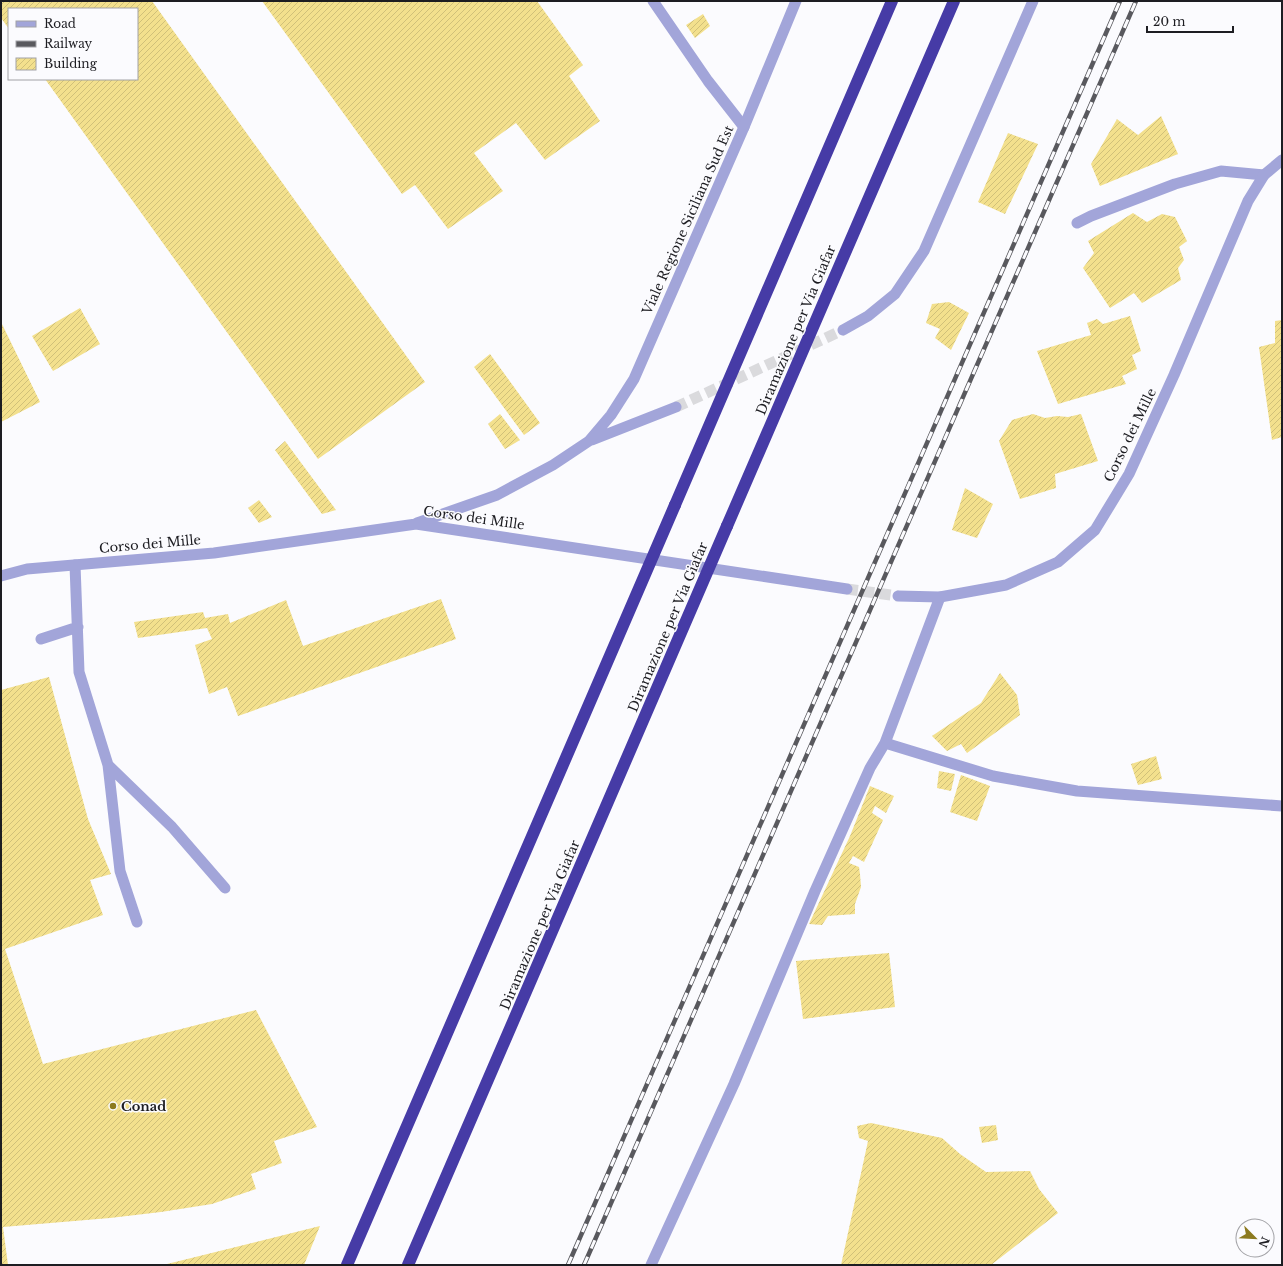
<svg xmlns="http://www.w3.org/2000/svg" width="1283" height="1266" viewBox="0 0 1283 1266" font-family="'Libre Baskerville',serif">
	<defs>
		<pattern id="building-hatch" width="6" height="6" patternUnits="userSpaceOnUse"><rect width="6" height="6" fill="#f3e08d"/><path d="M-1 1l2-2M0 6l6-6M5 7l2-2" fill="none" stroke="#d0c079"/></pattern>
	</defs>
	<rect width="100%" height="100%" fill="#fbfbfe"/>
	<path fill="url(#building-hatch)" d="M1,1H152L425,382L318,459L45,79H137V9H9V29L1,18Z
		M262,1H537L583,65L569,76L600,121L545,160L516,123L474,153L503,191L448,229L415,185L402,194Z
		M703,14L710,26L695,38L686,25Z
		M1161,116L1178,154L1100,186L1091,164L1117,119L1138,135Z
		M1008,133L1038,144L1005,214L978,202Z
		M1133,213L1147,222L1162,214L1175,217L1187,241L1179,247L1184,260L1178,268L1181,280L1142,303L1134,293L1110,308L1083,268L1094,253L1088,241Z
		M949,302L969,313L951,350L935,338L940,329L926,323L932,304Z
		M80,308L100,344L53,371L32,336Z
		M1130,316L1141,351L1132,355L1137,369L1122,376L1126,384L1058,404L1037,351L1091,335L1087,323L1097,319L1103,324Z
		M1282,320V437L1272,440L1259,347L1275,343V321Z
		M1,322L40,402L1,422Z
		M490,354L540,423L524,435L474,367Z
		M500,414L520,440L505,449L488,424Z
		M1033,414L1045,418L1057,416L1068,417L1081,414L1098,461L1055,474L1056,488L1020,499L999,441L1012,420Z
		M285,441L336,510L322,514L275,450Z
		M965,488L993,504L977,538L952,530Z
		M259,500L272,517L259,523L248,508Z
		M441,599L456,639L238,716L227,687L209,694L195,645L212,639L207,628L138,638L134,622L203,612L205,618L228,614L230,623L286,600L303,646Z
		M1000,673L1017,695L1020,715L967,753L961,744L947,751L932,736L981,703Z
		M49,677L88,819L111,874L90,880L103,915L5,949L43,1064L256,1010L317,1127L274,1141L282,1163L251,1174L256,1189L212,1204L161,1212L110,1218L3,1227L8,1265H1V690Z
		M1156,756L1162,779L1138,785L1131,764Z
		M939,771L955,774L951,791L937,788Z
		M961,775L990,786L977,821L950,812Z
		M870,786L894,796L886,813L875,806L872,813L883,820L864,862L853,856L849,863L859,867L860,874L861,887L855,904V914L828,916L822,925L809,924L850,836Z
		M889,953L895,1007L803,1019L796,961Z
		M871,1123L942,1138L960,1154L986,1172L1030,1171L1039,1189L1058,1213L991,1265H841L868,1141L859,1138L857,1126Z
		M996,1125L998,1140L982,1143L979,1127Z
		M320,1226L304,1265H167V1264Z"/>
	<g fill="none" stroke-linecap="round" stroke-linejoin="round">
		<path stroke="#dadadd" stroke-width="11" stroke-dasharray="11 5.5" stroke-linecap="butt" d="M676,407L843,330
			M847,589L898,596"/>
		<path stroke="#a2a5d9" stroke-width="11" d="M75,565L79,672L108,765L120,871L137,922
			M41,639L78,627
			M108,765L172,827L225,888"/>
		<path stroke="#a2a5d9" stroke-width="11" d="M653,1L708,81L744,127
			M1077,223L1091,216L1175,184L1221,171L1264,175
			M885,743L993,776L1077,791L1282,806
			M651,1265L734,1084L815,891L870,768L885,743L940,597"/>
		<path stroke="#a2a5d9" stroke-width="11" d="M843,330L868,316L895,294L924,251L1033,1
			M592,440L676,407
			M417,523L497,495L553,465L589,441L611,415L634,379L744,127L796,1
			M1,576L27,569L214,553L416,524L847,589
			M898,596L940,597L1006,585L1058,562L1095,530L1129,474L1174,375L1248,201L1264,175L1282,160"/>
		<path stroke="#463ba6" stroke-width="12" d="M675,505L892,1
			M727,526L954,1"/>
		<defs>
			<path id="rail" d="M568,1265L1120,1
				M584,1265L1136,1"/>
		</defs>
		<use href="#rail" stroke="#59595e" stroke-width="4.5"/>
		<use href="#rail" stroke="#fbfbfe" stroke-width="3" stroke-dasharray="9" stroke-linecap="butt"/>
		<path stroke="#463ba6" stroke-width="12" d="M347,1265L675,505
			M408,1265L727,526"/>
	</g>
	<circle fill="#8c7a1f" stroke="#fbfbfe" stroke-width="1.5" cx="113" cy="1106" r="4"/>
	<g text-anchor="middle" dominant-baseline="central" stroke-width="3" stroke-linejoin="round" paint-order="stroke">
		<g font-size="13" fill="#1d1d22" stroke="#fbfbfe">
			<text transform="translate(688 220) rotate(-66)">Viale Regione Siciliana Sud Est</text>
			<text transform="translate(796 330) rotate(-67)">Diramazione per Via Giafar</text>
			<text transform="translate(1130 435) rotate(-64)">Corso dei Mille</text>
			<text transform="translate(474 518) rotate(8)">Corso dei Mille</text>
			<text transform="translate(150 544) rotate(-5)">Corso dei Mille</text>
			<text transform="translate(668 627) rotate(-67)">Diramazione per Via Giafar</text>
			<text transform="translate(540 925) rotate(-67)">Diramazione per Via Giafar</text>
		</g>
		<g font-size="13" font-weight="bold" fill="#1d1d22" stroke="#fbfbfe" text-anchor="start">
			<text x="121" y="1106">Conad</text>
		</g>
	</g>
	<rect width="1283" height="1266" fill="none" stroke="#1d1d22" stroke-width="4"/>
	<rect x="8" y="8" width="130" height="72" fill="#fbfbfe" stroke="#a2a2a6"/>
	<rect x="16" y="21" width="20" height="6" fill="#a2a5d9" stroke="#a2a2a6"/>
	<text x="44" y="28" font-size="12" fill="#1d1d22">Road</text>
	<rect x="16" y="41" width="20" height="6" fill="#59595e" stroke="#a2a2a6"/>
	<text x="44" y="48" font-size="12" fill="#1d1d22">Railway</text>
	<rect x="16" y="58" width="20" height="12" fill="url(#building-hatch)" stroke="#a2a2a6"/>
	<text x="44" y="68" font-size="12" fill="#1d1d22">Building</text>
	<g transform="translate(1255 1238) rotate(114)"><circle r="19" fill="#fbfbfe" stroke="#a2a2a6"/>
	<path d="M0-3L7 15L0 10L-7 15Z" fill="#8c7a1f"/>
	<text y="-6" font-size="11" font-weight="bold" text-anchor="middle" fill="#1d1d22">N</text>
	</g>
	<path d="M1147 26v6h86v-6" fill="none" stroke="#1d1d22" stroke-width="2"/>
	<text x="1153" y="26" font-size="12" fill="#1d1d22" stroke="#fbfbfe" stroke-width="3" paint-order="stroke">20 m</text>
</svg>
